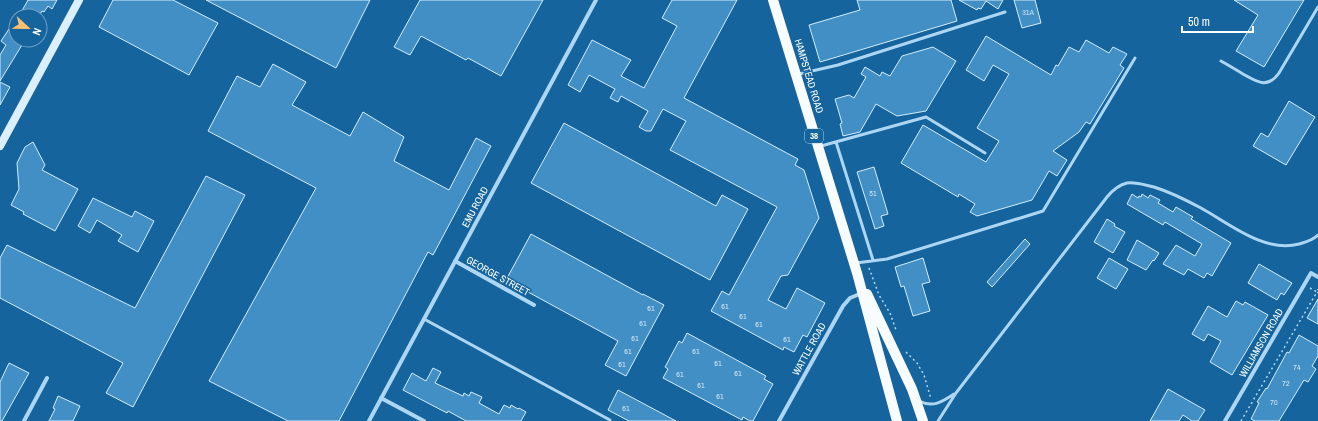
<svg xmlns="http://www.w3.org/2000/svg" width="1318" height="421" viewBox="0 0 1318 421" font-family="'Archivo Narrow',sans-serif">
	<rect width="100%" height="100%" fill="#15649d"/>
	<path fill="#428fc5" stroke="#d4edfd" d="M28,0H57L52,9L48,6L44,12L42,11L39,16H19Z
		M113,0H173L218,23L189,75L99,27Z
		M206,0H370L336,68Z
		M420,0H543L501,76L468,58L466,60L421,36L410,55L394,47Z
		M672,0H737L684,98L798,159L795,165L804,170L819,218L788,275L781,276L768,300L786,309L797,288L825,303L807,337L803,335L794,352L784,347L783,350L711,311L722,291L729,295L777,207L670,150L686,121L663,109L651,131H646L639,127L648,111L621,96L618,102L610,98L615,89L589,75L580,92L568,85L592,40L631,60L621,76L644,88L677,26L662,18Z
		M857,0H951L957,21L820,62L809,25L860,10Z
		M959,0H1003L998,9L986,1L981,9L978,8L977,10Z
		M1014,0H1035L1041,23L1022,28Z
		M1234,0H1304L1264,67L1236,51L1258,15Z
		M11,26L16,30V40H25L0,81V55L6,45L1,41Z
		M986,36L1051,75L1056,65L1058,66L1069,47L1079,52L1086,40L1109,53L1113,47L1127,54L1120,65L1124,68L1090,124L1086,122L1079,132L1053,151L1067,160L1057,176L1049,171L1032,200L977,216L970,212L975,204L959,194L958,197L901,163L923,125L986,162L999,141L977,128L1009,74L993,65L984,81L966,70Z
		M933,47L956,61L926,111L897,116L876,104L860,132L843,136L840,124L842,123L835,99L849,95L854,98L866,77L861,74L865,67L880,76L882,72L890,76L902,56Z
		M273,64L306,82L292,105L350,136L363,112L404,137L394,161L449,190L476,138L491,146L433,255L428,252L339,421H288L209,381L316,188L208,131L237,76L260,87Z
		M0,82L10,87L0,105Z
		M1289,101L1315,117L1286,165L1253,146L1261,133L1268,137Z
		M564,123L716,206L722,195L748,209L710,280L531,183Z
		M33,142L45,165L42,170L78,189L55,231L23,214L24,212L11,205L19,189L17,163L25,147Z
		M874,167L888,214L881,216L884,226L875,229L857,172Z
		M206,176L245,195L133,407L106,393L123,363L0,298V258L7,245L135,308Z
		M1132,194L1138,198L1139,196L1141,197L1142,194L1148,198L1150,195L1160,200L1158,203L1173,212L1176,207L1193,217L1191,219L1231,243L1212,276L1207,273L1204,278L1188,269L1184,275L1163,264L1176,245L1195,256L1202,244L1165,222L1163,225L1127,204Z
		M93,198L132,217L135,211L154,221L138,252L118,241L122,235L97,220L90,233L78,226Z
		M1107,219L1115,224L1114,226L1125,232L1113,253L1094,242Z
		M531,234L643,295V294L664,305L626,376L605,365L618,341L506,280Z
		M1025,239L1030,244L992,287L987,282Z
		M1137,240L1159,253L1154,261L1153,260L1146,270L1127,260Z
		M923,258L930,282L922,284L930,311L913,316L904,286L901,287L895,267Z
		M1109,258L1128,269L1116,289L1097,278Z
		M1259,264L1292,283L1284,295L1281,293L1277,300L1248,283Z
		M1318,299V324L1307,318Z
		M1236,301L1243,305L1245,302L1268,315L1232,375L1210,362L1221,341L1208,334L1204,341L1192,334L1208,306L1227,317Z
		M687,333L766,376L764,379L773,384L753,421H750L743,417L742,420L663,378L668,369L665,367L679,341L682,343Z
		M1299,335L1318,346V356L1312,366L1316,369L1308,382L1304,380L1279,421H1255L1251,419L1259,403L1257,402L1266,388L1267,389L1287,352L1289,353Z
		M9,363L29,373L2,421H0V382Z
		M433,368L441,372L435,383L463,396L464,393L469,396L471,392L482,397L479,403L499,414L504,405L510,408L511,405L518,409L519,408L526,412L521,421H466L448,411L447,413L403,390L412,373L426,381Z
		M1168,389L1205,410L1198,421H1192L1183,415L1179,421H1150Z
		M618,390L676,421H629L608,410Z
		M58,396L80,406L73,421H49L55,409L53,408Z"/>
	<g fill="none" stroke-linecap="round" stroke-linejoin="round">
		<path stroke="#acd6f3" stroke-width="1.5" stroke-dasharray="2 3" stroke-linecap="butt" d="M869,268L879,295L890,313L896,330
			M1310,288L1317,292L1318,289
			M906,352L917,363L924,375L931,399
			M1241,421L1317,292L1318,293"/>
		<path stroke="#acd6f3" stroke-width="3" d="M1221,61C1228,65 1235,69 1243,74C1256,81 1267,90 1279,73L1318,7
			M799,74L838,65L1005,12
			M836,142L873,260
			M821,146L926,117L985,153
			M856,263L887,259L1043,211L1135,58
			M424,319L610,420
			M919,401C933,408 942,402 954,394
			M938,421L956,393L1107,197C1112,191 1118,185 1127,183C1136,182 1145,185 1154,187C1170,192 1186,200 1201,208C1230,224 1264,253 1299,244C1306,242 1312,241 1318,235"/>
		<path stroke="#acd6f3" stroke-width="4" d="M455,261L534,305
			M381,398L424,421
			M24,421L47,378
			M369,421L596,0
			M779,421L843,306L850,298L862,293
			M1225,421L1311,273L1318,277"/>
		<path stroke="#dbeffd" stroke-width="8" d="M0,146L79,0"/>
		<path stroke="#f8fcff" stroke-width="10" d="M773,0L857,273L897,421
			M867,294L912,389L923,421"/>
	</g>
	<g text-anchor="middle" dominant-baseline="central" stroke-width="3" stroke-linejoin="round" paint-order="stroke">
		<g font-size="8" fill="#d0e3f0">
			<text x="1028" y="12">31A</text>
			<text x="873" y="193">51</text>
			<text x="725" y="306">61</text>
			<text x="651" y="308">61</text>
			<text x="743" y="316">61</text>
			<text x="643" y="323">61</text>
			<text x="759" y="324">61</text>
			<text x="635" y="338">61</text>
			<text x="787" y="339">61</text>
			<text x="628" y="351">61</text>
			<text x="696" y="351">61</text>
			<text x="718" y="363">61</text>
			<text x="622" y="364">61</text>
			<text x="1297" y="367">74</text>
			<text x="738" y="373">61</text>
			<text x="680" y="374">61</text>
			<text x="1286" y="383">72</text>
			<text x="701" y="385">61</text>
			<text x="720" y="396">61</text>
			<text x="1274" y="402">70</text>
			<text x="626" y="408">61</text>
		</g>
		<rect fill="#15649d" stroke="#b9d0e2" stroke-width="1" x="805" y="129" width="18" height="14" rx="3"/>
		<g font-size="9" font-weight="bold" fill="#fff">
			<text x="814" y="136">38</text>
		</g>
		<g font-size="10" fill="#fff" stroke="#15649d">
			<text transform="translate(809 76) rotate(73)">HAMPSTEAD ROAD</text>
			<text transform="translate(475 207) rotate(-62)">EMU ROAD</text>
			<text transform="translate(498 276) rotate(29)">GEORGE STREET</text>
			<text transform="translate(1261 343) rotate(-60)">WILLIAMSON ROAD</text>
			<text transform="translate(809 349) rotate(-61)">WATTLE ROAD</text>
		</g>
	</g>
	<g transform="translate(28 28) rotate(112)"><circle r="19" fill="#15649d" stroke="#73a2c4"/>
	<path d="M0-3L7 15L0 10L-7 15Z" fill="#ffc06e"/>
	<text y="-6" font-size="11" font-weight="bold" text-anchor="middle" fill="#ffffff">N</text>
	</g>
	<path d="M1182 26v6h71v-6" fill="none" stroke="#ffffff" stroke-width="2"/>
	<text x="1188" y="26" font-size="12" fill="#ffffff" stroke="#15649d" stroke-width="3" paint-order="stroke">50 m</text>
</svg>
